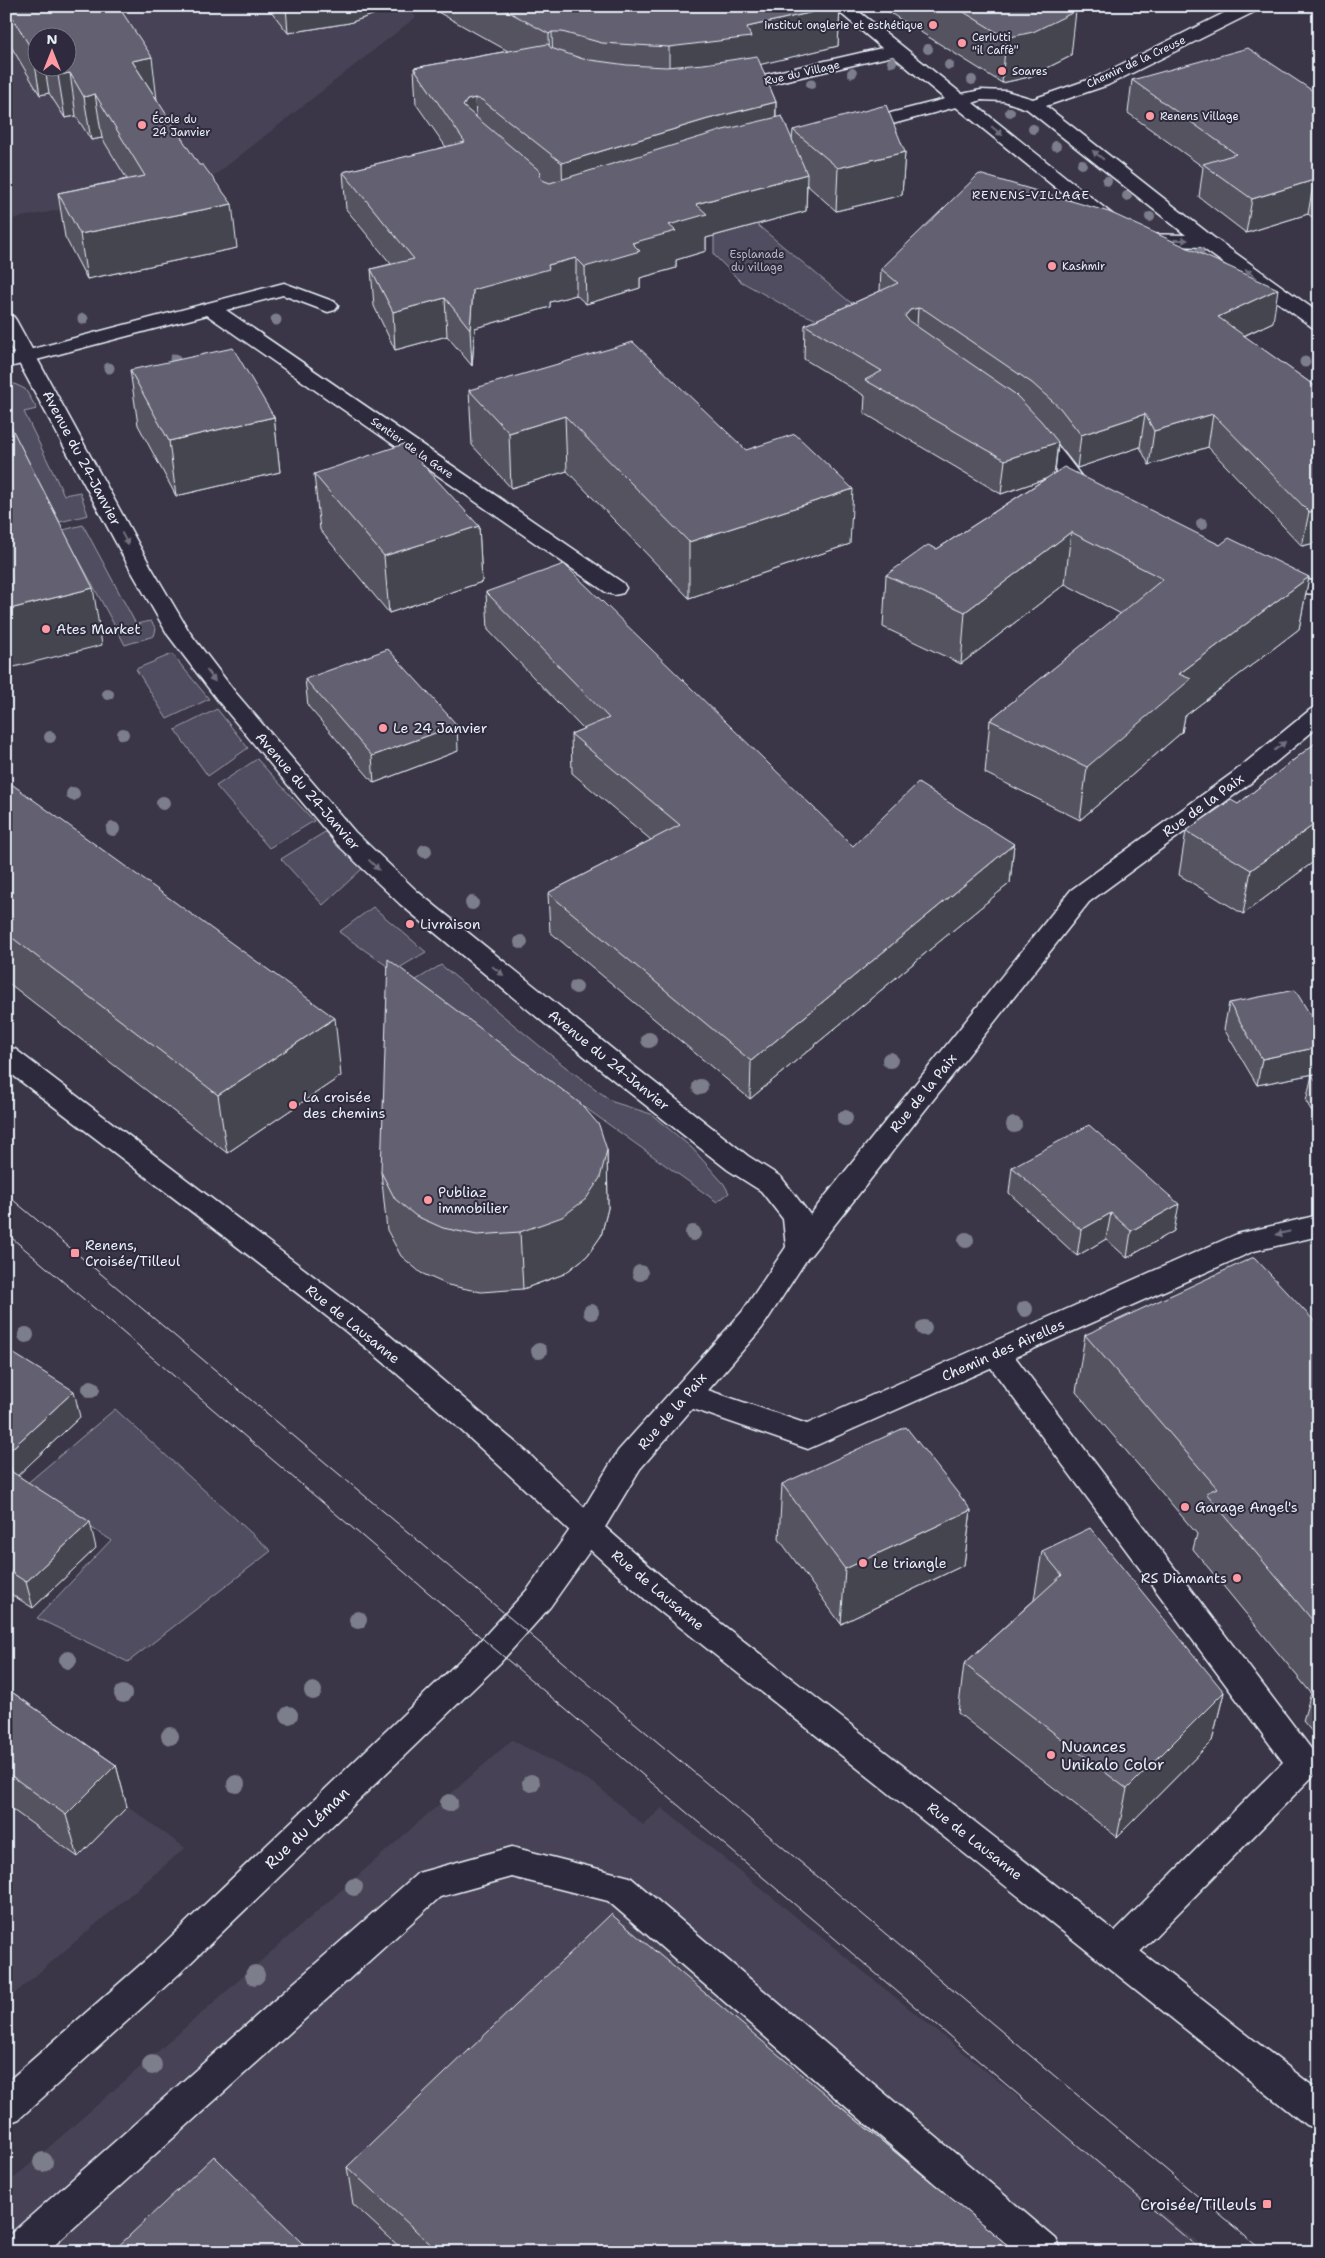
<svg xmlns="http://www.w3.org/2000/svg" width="1325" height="2258" viewBox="0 0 1325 2258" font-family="'Shantell Sans',sans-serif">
	<rect width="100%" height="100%" fill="#3a3648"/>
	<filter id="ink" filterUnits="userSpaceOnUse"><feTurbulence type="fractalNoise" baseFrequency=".02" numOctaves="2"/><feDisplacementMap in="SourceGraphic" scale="10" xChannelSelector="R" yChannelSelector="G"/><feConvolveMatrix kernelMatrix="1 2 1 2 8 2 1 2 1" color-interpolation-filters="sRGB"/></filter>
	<g filter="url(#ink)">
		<path fill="#464354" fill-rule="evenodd" d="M29,6H405L416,17L205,183L6,220V10ZM38,38H68V68H38Z
			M6,1717L185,1848L6,2001Z
			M512,1740L595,1784L643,1825L662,1808L1209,2252H6V2185Z"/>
		<path fill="#504e5f" stroke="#9ca0ac" d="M748,217L850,302L887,315L838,329L787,307L740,281L714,255V226Z
			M6,380L25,389L37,409L24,412L64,495L80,492L88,515L60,522L6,418Z
			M83,525L136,624L151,621L156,629L154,636L125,645L63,530Z
			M172,654L209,699L167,719L136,669Z
			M217,709L248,748L208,776L175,730Z
			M257,759L314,821L269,848L216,786Z
			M325,832L363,868L323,905L281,859Z
			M373,907L426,952L394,971L339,932Z
			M441,965L563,1065L613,1102L651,1114L692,1148L724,1184L729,1193L717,1202L411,983Z
			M115,1409L271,1551L128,1662L37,1618L111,1540L24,1486Z"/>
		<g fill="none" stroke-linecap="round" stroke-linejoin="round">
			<defs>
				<path id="service" d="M996,1342L1006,1345L1315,1754L1319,1762L1315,1774L1129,1963L1117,1968L1105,1963L1100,1952L1105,1941L1283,1762L986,1361L981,1353L986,1345Z
					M512,1847L630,1877L1056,2239L1062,2252H1014L608,1901L512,1877L440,1897L47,2252H6V2238L418,1873Z"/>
				<path id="minor" d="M832,6H852L962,94L981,90L1006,91L1033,99L1096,77L1238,6H1261L1258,10L1108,85L1046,106L1213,237L1319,313V329L1312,327L1201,247L1125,244L956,107L855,134L848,132L846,128L848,124L945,99L893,56L730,93L724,92L721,88L724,84L882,48ZM981,100L1004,101L1027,109L1186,235L1137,234L973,103Z
					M284,283L335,302L338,306L335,310L328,312L283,295L226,310L623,583L626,588L623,593L615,595L607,593L207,315L6,368V356Z
					M1030,426C1052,431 1076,471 1090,488L1097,495L1094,500L1086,502L1074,498L1039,453L1019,432L1022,427Z
					M1273,567L1311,581L1319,580V594L1301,593L1265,579L1262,574L1265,569Z
					M1319,707V726L1252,782L1089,902L810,1256L800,1259L790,1256L786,1248L790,1240L1071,890L1234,772L1311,709Z
					M1319,1215V1236L1254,1251L808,1449L676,1403L672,1395L676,1387L687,1383L807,1424L1237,1234Z"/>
				<path id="tertiary" d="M6,314L13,316L16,320L151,567L190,633L235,692L355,832L418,892L626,1060L748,1156L781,1177L811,1216L814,1248L762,1328L640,1469L598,1539L550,1607L500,1663L179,1974L19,2119L6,2124V2083L155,1952L478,1643L528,1589L576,1521L618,1451L742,1312L786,1247L783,1219L761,1191L728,1170L606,1074L400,904L337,844L219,702L168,635L129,567L6,339Z"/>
				<path id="secondary" d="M6,1047L15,1049L375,1323L529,1454L598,1521L668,1582L1319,2091V2130L1306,2125L646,1600C548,1514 456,1420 354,1338C240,1247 122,1159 6,1070Z"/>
			</defs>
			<use href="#service" stroke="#e8f1f8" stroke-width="3"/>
			<use href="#minor" stroke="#e8f1f8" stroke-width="3"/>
			<use href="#tertiary" stroke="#e8f1f8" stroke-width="3"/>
			<use href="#secondary" stroke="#e8f1f8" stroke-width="3"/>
			<use href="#service" fill="#2f2a3d" fill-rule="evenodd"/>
			<use href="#minor" fill="#2f2a3d" fill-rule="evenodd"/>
			<use href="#tertiary" fill="#2f2a3d" fill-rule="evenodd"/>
			<use href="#secondary" fill="#2f2a3d" fill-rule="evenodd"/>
			<path stroke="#e8f1f8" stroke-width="1" d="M6,1194L1264,2252
				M6,1233L1203,2252"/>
		</g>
		<g fill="#7d7e8b">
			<circle cx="928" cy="49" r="5"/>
			<circle cx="892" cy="62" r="5"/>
			<circle cx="949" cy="65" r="5"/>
			<circle cx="852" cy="73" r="5"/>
			<circle cx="972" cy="80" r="5"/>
			<circle cx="811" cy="84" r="5"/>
			<circle cx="1010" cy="112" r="5"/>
			<circle cx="1033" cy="129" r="5"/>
			<circle cx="1056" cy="146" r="5"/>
			<circle cx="1082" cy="164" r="5"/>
			<circle cx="1107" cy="181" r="5"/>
			<circle cx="1127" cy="196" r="5"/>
			<circle cx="1150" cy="217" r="5"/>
			<circle cx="1199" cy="253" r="5.5"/>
			<circle cx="83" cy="319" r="5.5"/>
			<circle cx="276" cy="320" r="5.5"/>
			<circle cx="175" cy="359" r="5.5"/>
			<circle cx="1305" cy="362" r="5.5"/>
			<circle cx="109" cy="368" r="5.5"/>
			<circle cx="1202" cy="524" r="6"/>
			<circle cx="108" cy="694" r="6"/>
			<circle cx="123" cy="734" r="6"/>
			<circle cx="50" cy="737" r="6"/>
			<circle cx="73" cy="794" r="7"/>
			<circle cx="163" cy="803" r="7"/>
			<circle cx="113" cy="829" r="7"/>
			<circle cx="425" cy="851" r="7"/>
			<circle cx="472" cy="903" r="7"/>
			<circle cx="521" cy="942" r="7"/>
			<circle cx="576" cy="987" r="7"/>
			<circle cx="649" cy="1040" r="8"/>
			<circle cx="890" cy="1060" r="8"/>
			<circle cx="700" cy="1087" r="8"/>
			<circle cx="845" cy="1118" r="8"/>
			<circle cx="1014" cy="1125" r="8"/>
			<circle cx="693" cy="1233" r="8"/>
			<circle cx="966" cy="1240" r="8"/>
			<circle cx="640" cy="1273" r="8"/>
			<circle cx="1025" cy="1309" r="8"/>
			<circle cx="591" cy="1312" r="8"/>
			<circle cx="924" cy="1328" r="8"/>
			<circle cx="26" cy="1335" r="8"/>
			<circle cx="539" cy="1351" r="8"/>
			<circle cx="91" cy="1389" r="9"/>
			<circle cx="358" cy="1620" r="9"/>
			<circle cx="68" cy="1660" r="9"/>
			<circle cx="313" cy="1691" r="9"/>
			<circle cx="123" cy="1694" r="9"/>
			<circle cx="289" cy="1715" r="9"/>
			<circle cx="170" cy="1736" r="9"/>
			<circle cx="531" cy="1783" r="9"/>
			<circle cx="236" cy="1784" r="9"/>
			<circle cx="449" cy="1803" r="9"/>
			<circle cx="354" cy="1887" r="9"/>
			<circle cx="255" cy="1975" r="10"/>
			<circle cx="152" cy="2065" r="10"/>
			<circle cx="43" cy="2162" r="10"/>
		</g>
		<path fill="#555361" stroke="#e8f1f8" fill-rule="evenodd" d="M6,6L157,100L237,248L87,279L65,237L58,193L127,179L102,138L91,140L76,116L65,118L49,93L40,95L9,43L8,33L6,30ZM38,38L68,68H38Z
			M267,6H398L349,23L288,33Z
			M427,6H840L838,46L760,64L776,102V118L792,140L793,130L905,152L902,195L836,211L807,185L806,211L706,238V251L676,260V268L640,278V288L586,304L576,295L550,302V307L475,328L472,366L447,336L395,350L374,306L371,269L391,264L346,209L343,172L446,147L416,104L414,68L508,51Z
			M879,6H1070L1071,56L1029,77L1002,83Z
			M1132,80L1319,95V222L1308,214L1246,233L1199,197L1203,167L1128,113Z
			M881,269L1273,322L1244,336L1319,389V542L1302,546L1208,447L1149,465L1140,447L1077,468L1058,444L1055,473L1220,545L1309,577L1299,629L1185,716L1182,732L1080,820L985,773L990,720L1121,614L1065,584L961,664L883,627L886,575L937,549L1045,479L1001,494L864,413L865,396L804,359L805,325L880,291Z
			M130,370L274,417L280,472L176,496L138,425Z
			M469,390L746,450L850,544L689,598L567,471L511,488L472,445Z
			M314,474L479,526L482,582L389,613L320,530Z
			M486,592L853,846L1014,844L1010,883L750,1099L550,932L548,893L651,840L572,773L571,734L583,729L488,630Z
			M305,679L458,751L374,783L308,706Z
			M1319,740V860H1316L1243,914L1179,875L1186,831L1238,804Z
			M6,780L341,1076L227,1153L6,981Z
			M1229,1003L1319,1073L1257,1085L1224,1029Z
			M1319,1073V1124L1306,1101L1312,1075Z
			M607,1150L608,1208L601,1236L587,1256L564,1274L523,1289L481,1292L448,1285L421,1273L401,1256L387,1230L381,1172Z
			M1012,1167L1174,1231L1127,1258L1106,1239L1077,1256L1009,1193Z
			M1319,1326V1740L1303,1721L1311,1693L1193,1549L1197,1534L1076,1392L1085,1335Z
			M6,1356L80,1417L18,1475L96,1548L33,1608L6,1591Z
			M782,1484L971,1510L964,1565L841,1624L779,1539Z
			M1042,1551L1224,1692L1212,1741L1117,1837L958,1713L964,1664L1034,1600Z
			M6,1688L116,1765L127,1807L78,1857L6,1805Z
			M837,2104L1016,2252H405L353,2204L347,2167Z"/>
		<path fill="#45444f" stroke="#e8f1f8" d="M286,6H398L349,23L288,33Z
			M840,6L838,46L750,67L669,87V47L747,27Z
			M1076,11L1071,56L1029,77L1002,83L1006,38Z
			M552,32L553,72L550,75L549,34Z
			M38,51V68H45L49,93L40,95L33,52Z
			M152,57L157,100L132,61Z
			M70,73L76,116L65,118L58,75Z
			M95,94L102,138L91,140L84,97Z
			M475,98L477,134L463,106L467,100Z
			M776,102L775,138L563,200L562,163L708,119Z
			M905,152L902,195L836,211L838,168Z
			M807,174L806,211L706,238V251L676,260V268L640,278V288L586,304L585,267L669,225L696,204Z
			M1314,180L1308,214L1246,233L1252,199Z
			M232,204L237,248L87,279L80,234Z
			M576,258V295L550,302V307L475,328L472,366L470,329L473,290L548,265Z
			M1278,289L1273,322L1213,350L1218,317Z
			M445,298L447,336L395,350L393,312Z
			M918,308L916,341L905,316L910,310Z
			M1145,414L1140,447L1077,468L1081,435Z
			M1213,414L1208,447L1149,465L1154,431Z
			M565,416L567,471L511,488L509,433Z
			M274,417L280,472L176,496L169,441Z
			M1058,442L1054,476L1001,494L1005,460Z
			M853,489L850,544L689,598V542Z
			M1319,510V542L1302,546L1309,512Z
			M479,526L482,582L389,613L384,556Z
			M1071,532L1065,584L961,664L965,612Z
			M1309,577L1299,629L1185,716L1182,732L1080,820L1087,767L1179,674Z
			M93,588L102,645L6,669V610Z
			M457,725L458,751L374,783L372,756Z
			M1319,821V848L1316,860L1243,914L1251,870Z
			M1014,844L1010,883L750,1099L751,1061Z
			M335,1018L341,1076L227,1153L218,1095Z
			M1319,1047V1073L1257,1085L1262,1059Z
			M607,1150L608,1208L601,1236L587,1256L564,1274L523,1289L520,1232Z
			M1179,1204L1174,1231L1127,1258L1131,1231Z
			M1111,1213L1106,1239L1077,1256L1081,1230Z
			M74,1391L80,1417L14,1479L7,1453Z
			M971,1510L964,1565L841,1624L845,1569Z
			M90,1522L96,1548L33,1608L26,1582Z
			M1224,1692L1212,1741L1117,1837L1127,1789Z
			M116,1765L127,1807L78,1857L66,1815Z"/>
		<path fill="#636171" stroke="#e8f1f8" d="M6,6H118L152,57L132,61L199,165H203L232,204L80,234L58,193L145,176L95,94L84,97L70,73L58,75L54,68H68V38H38V51L33,52Z
			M498,6H840L747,27L751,37L669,47L602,43L562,32H552L549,34Z
			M954,6H1070L1076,11L1033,32L1006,38Z
			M548,44L551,48L583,59L627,65L666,67L704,64L757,56L776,102L708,119L562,163L482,100L475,98L467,100L463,106L541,172L539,175L542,180L550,183L723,130L782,116L807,174L696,204L707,214L669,225L676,231L632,243L640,251L585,267L576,258L548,265L549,269L473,290L470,329L445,298L393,312L371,269L414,259L343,172L465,142L414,68Z
			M1248,48L1319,95V184L1314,180L1252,199L1203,164L1236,154L1132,80Z
			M886,105L905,152L838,168L793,130Z
			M979,174L1109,212L1278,289L1218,317L1319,389V510L1309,512L1213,414L1154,431L1145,414L1081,435L1060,408L1032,383L925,310L918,308L910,310L905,316L909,321L1015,394L1041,421L1058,442L1005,460L865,380L882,371L805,325L898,283L881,269Z
			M633,342L746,450L795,434L853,489L689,542L565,416L509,433L469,390Z
			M233,348L274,417L169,441L130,370Z
			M6,417L93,588L6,610Z
			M404,444L479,526L384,556L314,474Z
			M1064,467L1220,545L1229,538L1309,577L1179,674L1191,679L1087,767L990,720L1163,579L1071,532L965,612L886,575L928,545L937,549Z
			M564,564L853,846L918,783L1014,844L751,1061L548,893L680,825L571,734L609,718L486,592Z
			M388,649L457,725L372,756L305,679Z
			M1319,740V821L1251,870L1186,831L1231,800L1238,804Z
			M6,780L335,1018L218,1095L6,933Z
			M388,959L581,1104L599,1125L607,1150L600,1178L586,1199L562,1217L520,1232L477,1235L443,1228L416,1216L395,1199L381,1172Z
			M1295,990L1319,1029V1047L1262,1059L1229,1003Z
			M1319,1073V1086L1312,1075Z
			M1089,1125L1179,1204L1131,1231L1111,1213L1081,1230L1012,1167Z
			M1254,1257L1319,1326V1628L1206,1493L1217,1488L1085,1335Z
			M11,1352L74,1391L7,1453L6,1452V1356Z
			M906,1427L971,1510L845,1569L782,1484Z
			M6,1468L90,1522L26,1582L6,1569Z
			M1090,1528L1224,1692L1127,1789L964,1664L1062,1575L1042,1551Z
			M6,1688L116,1765L66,1815L6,1772Z
			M611,1914L837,2104L1016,2252H439L347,2167Z
			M214,2156L311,2252H112Z"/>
		<defs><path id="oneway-solid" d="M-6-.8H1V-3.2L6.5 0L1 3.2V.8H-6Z" transform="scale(1.25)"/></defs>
		<g fill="#70707e">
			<use href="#oneway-solid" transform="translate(997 131) rotate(39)"/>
			<use href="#oneway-solid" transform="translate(1098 155) rotate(-142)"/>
			<use href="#oneway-solid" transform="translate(1181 240)"/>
			<use href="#oneway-solid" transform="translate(1251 274) rotate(-144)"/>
			<use href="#oneway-solid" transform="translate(125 539) rotate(62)"/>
			<use href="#oneway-solid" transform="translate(211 676) rotate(53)"/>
			<use href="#oneway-solid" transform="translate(1280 746) rotate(-39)"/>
			<use href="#oneway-solid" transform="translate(374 865) rotate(44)"/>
			<use href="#oneway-solid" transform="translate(498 971) rotate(39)"/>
			<use href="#oneway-solid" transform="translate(1283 1233) rotate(166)"/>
		</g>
	</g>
	<g fill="#ff9aa2" stroke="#2f2a3d" stroke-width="2">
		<circle cx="933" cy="25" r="5"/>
		<circle cx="962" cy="43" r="5"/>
		<circle cx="1002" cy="71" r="5"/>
		<circle cx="1150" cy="116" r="5"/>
		<circle cx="142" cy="125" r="5"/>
		<circle cx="1052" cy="266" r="5"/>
		<circle cx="46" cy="629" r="5"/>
		<circle cx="383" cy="728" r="5"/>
		<circle cx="410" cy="924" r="5"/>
		<circle cx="293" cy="1105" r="5"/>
		<circle cx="428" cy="1200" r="5"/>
		<rect x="70" y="1248" width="10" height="10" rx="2.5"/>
		<circle cx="1185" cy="1507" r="5"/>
		<circle cx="863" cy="1563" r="5"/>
		<circle cx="1237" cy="1578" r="5"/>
		<circle cx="1051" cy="1755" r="5"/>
		<rect x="1262" y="2199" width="10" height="10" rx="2.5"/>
	</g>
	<g text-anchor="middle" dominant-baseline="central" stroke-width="4" stroke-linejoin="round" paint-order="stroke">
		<g font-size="11" fill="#e8f1f8" stroke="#2f2a3d" text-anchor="start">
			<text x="923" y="25" text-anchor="end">institut onglerie et esthétique</text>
			<text x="972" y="37">Ceriutti<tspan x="972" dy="13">"il Caffè"</tspan></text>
			<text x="1012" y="71">Soares</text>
			<text x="1160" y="116">Renens Village</text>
			<text x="152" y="119">École du<tspan x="152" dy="13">24 Janvier</tspan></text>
			<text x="1062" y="266">Kashmir</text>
		</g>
		<g font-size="11" fill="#e8f1f8" stroke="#2f2a3d">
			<text transform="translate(1136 62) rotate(-25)">Chemin de la Creuse</text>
			<text transform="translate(802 73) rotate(-13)">Rue du Village</text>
			<text transform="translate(412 448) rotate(35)">Sentier de la Gare</text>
		</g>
		<g font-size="11" fill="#b3b8c2" stroke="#2f2a3d">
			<text x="757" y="254">Esplanade<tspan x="757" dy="13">du village</tspan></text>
		</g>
		<g font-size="12" letter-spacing="1" fill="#e8f1f8" stroke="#2f2a3d">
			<text x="1031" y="195">RENENS-VILLAGE</text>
		</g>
		<g font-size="14" fill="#e8f1f8" stroke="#2f2a3d">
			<text transform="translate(82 458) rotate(62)">Avenue du 24-Janvier</text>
			<text transform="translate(308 791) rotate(49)">Avenue du 24-Janvier</text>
			<text transform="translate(1203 805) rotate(-36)">Rue de la Paix</text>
			<text transform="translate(609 1060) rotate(39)">Avenue du 24-Janvier</text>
			<text transform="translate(923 1093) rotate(-51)">Rue de la Paix</text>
			<text transform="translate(353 1324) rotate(39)">Rue de Lausanne</text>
			<text transform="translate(1003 1350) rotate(-24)">Chemin des Airelles</text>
			<text transform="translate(672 1411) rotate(-49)">Rue de la Paix</text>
			<text transform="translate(658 1590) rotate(40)">Rue de Lausanne</text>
			<text transform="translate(975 1841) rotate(38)">Rue de Lausanne</text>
		</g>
		<g font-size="14" fill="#e8f1f8" stroke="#2f2a3d" text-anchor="start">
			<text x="56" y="629">Ates Market</text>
			<text x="393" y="728">Le 24 Janvier</text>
			<text x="420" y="924">Livraison</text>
			<text x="303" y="1097">La croisée<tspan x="303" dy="16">des chemins</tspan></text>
			<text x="438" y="1192">Publiaz<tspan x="438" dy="16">immobilier</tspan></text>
			<text x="85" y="1245">Renens,<tspan x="85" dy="16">Croisée/Tilleul</tspan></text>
			<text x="1195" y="1507">Garage Angel's</text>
			<text x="873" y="1563">Le triangle</text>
			<text x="1227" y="1578" text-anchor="end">RS Diamants</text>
		</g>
		<g font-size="16" fill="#e8f1f8" stroke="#2f2a3d" text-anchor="start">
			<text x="1061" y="1746">Nuances<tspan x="1061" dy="18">Unikalo Color</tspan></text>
			<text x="1257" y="2204" text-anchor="end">Croisée/Tilleuls</text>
		</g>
		<g font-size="16" fill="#e8f1f8" stroke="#2f2a3d">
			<text transform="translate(307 1828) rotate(-44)">Rue du Léman</text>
		</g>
	</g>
	<rect width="1325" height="2258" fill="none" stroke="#2f2a3d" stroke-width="25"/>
	<rect x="12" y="12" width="1300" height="2233" fill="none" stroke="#e8f1f8" stroke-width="2" filter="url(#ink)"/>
	<g transform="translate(52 52)"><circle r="24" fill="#2f2a3d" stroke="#797a88"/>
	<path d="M0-4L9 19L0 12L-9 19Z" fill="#ff9aa2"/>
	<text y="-8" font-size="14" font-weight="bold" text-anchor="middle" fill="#e8f1f8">N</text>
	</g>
</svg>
